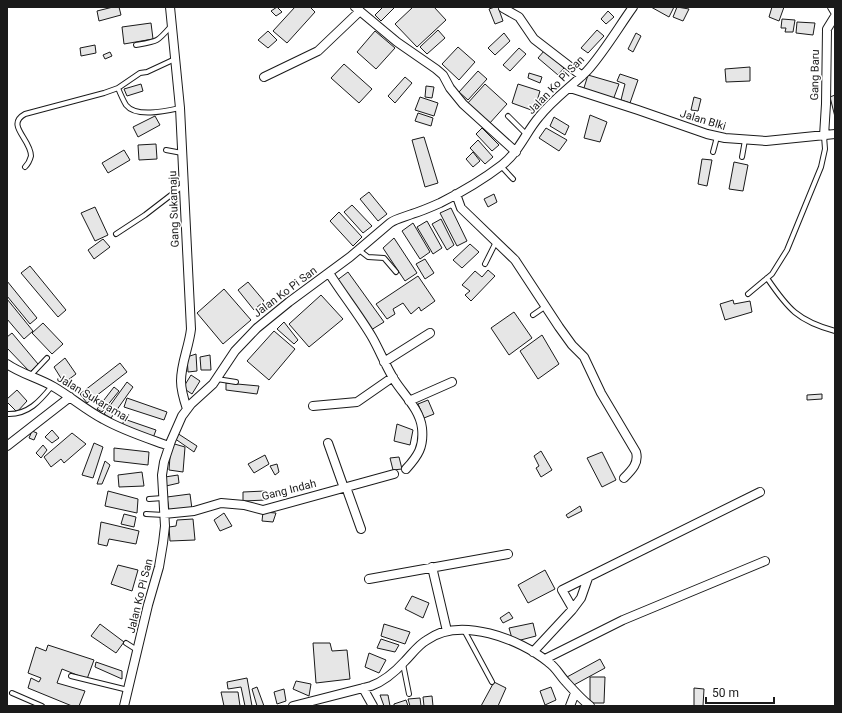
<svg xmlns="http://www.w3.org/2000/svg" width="842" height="713" viewBox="0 0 842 713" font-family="Roboto,sans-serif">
	<rect width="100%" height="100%" fill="#fff"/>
	<path fill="#e6e6e6" stroke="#1a1a1a" d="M113,7H119L121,15L99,21L97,11Z
		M277,7L282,12L276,16L271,11Z
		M295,7H310L315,12L287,43L273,31Z
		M383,7H395L381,21L375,15Z
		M413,7H434L446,20L417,47L395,24Z
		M495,7H498L503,21L495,24L489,9Z
		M651,7H674L669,17Z
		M677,7L689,9L683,21L673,17Z
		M772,7H784L779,21L769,17Z
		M608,11L614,17L606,24L601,19Z
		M782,19L795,20L793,32H785L786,28H781Z
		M797,22L815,23L813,35L796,33Z
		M151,23L153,39L124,44L122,27Z
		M438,30L445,38L427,54L420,47Z
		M597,30L604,36L588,53L581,48Z
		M268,31L277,40L268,48L258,40Z
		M375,31L395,48L376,69L357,52Z
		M504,33L510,41L495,55L488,48Z
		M636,33L641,36L633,52L628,49Z
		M95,45L96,53L81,56L80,48Z
		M458,47L475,62L459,80L442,64Z
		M519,48L526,54L510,71L503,65Z
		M544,51L564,68L558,75L538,58Z
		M110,52L112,56L105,59L103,55Z
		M344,64L372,89L359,103L331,78Z
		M750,67V81L726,82L725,69Z
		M478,71L487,79L468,100L459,92Z
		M529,73L542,77L540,83L528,78Z
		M620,74L638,80L630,103L621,100L625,84L617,81Z
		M588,75L619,84L613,100L583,91Z
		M405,77L412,83L395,103L388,96Z
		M141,84L143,91L127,96L124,89Z
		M485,84L507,104L489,124L467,104Z
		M518,84L540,91L534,111L512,103Z
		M426,86L434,87L432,98L425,97Z
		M835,95V117L830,97Z
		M420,97L438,103L434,116L415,110Z
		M694,97L701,99L698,111L691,110Z
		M418,113L433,118L431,126L415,121Z
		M590,115L607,122L600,142L584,138Z
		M155,116L160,125L138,137L133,127Z
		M554,117L569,126L565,135L550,126Z
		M482,128L499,145L492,151L476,134Z
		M546,128L567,140L559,151L539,138Z
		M424,137L438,183L425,187L412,140Z
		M478,140L493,157L485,164L470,148Z
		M156,144L157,159L139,160L138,145Z
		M124,150L130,160L108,173L102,163Z
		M473,152L480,161L473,167L466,159Z
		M702,159L712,160L707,186L698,184Z
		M734,162L748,165L743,191L729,189Z
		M369,192L387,214L378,221L360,199Z
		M494,194L497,202L488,207L484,199Z
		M352,205L372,226L363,233L344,212Z
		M95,207L108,235L95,241L81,213Z
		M451,208L467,241L457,246L440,213Z
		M339,212L362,237L353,246L330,221Z
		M441,219L454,245L447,250L432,224Z
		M427,221L442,248L433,254L417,227Z
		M413,223L430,252L420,259L402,231Z
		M394,238L417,273L405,281L383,248Z
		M103,239L110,247L94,259L88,250Z
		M470,244L479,252L462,268L453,260Z
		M425,259L434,273L425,279L416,264Z
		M30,266L66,310L58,317L21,273Z
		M488,270L495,276L471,301L465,295L470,291L462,285L475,271L482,277Z
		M348,272L384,322L371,330L336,281Z
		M418,276L435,301L421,311L419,307L411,314L403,303L393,309L395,314L387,319L376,304Z
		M7,281L37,318L30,324L7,296Z
		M248,282L264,301L254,310L238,290Z
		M224,289L251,320L223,344L197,313Z
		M321,295L343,319L309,347L289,324Z
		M7,299L33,331L24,339L7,319Z
		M733,300L734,304L750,301L752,312L725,320L720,304Z
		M514,312L532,338L509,355L491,328Z
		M284,322L298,340L294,344L277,329Z
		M43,323L63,344L52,354L32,333Z
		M274,331L295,349L269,380L247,361Z
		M12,333L38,364L30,372L7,348V337Z
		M542,335L559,364L538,379L520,351Z
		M196,354L197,371L188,372L187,357Z
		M210,355L211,370H201L200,357Z
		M65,358L76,374L64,383L54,367Z
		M120,363L127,372L87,403L80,394Z
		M191,375L200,381L192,394L183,388Z
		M127,382L133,387L111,418L104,414Z
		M226,383L259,386L257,394L226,390Z
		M114,387L119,391L102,412L97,409Z
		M17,390L27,401L17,412L7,402V399Z
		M822,394V399L807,400V395Z
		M127,398L167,412L164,420L124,407Z
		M428,400L434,414L424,418L418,404Z
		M124,419L156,430L153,438L122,427Z
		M397,424L413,430L410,445L394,441Z
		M52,430L59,438L52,443L45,437Z
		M32,431L37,433L34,440L29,438Z
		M72,433L86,444L64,463L61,459L51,467L44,457Z
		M177,433L197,446L194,452L174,438Z
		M94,443L103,447L93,478L82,475Z
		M171,443L185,447L183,472L169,470Z
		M43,445L47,450L41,458L36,453Z
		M114,448L149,452L148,465L114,461Z
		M541,451L552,470L541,477L536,468L539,466L534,456Z
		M602,452L616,480L602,487L587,458Z
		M265,455L269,464L254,473L248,464Z
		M399,457L402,469L393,470L390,458Z
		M105,461L110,465L102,484H97Z
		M277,464L279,472L275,475L270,466Z
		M142,472L144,486L119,487L118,475Z
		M178,475L179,483L166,486L165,477Z
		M108,491L138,499L137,513L105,506Z
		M265,491L266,500L243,501V492Z
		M190,494L192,509L169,510L167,497Z
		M580,506L582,511L568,518L566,515Z
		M263,512L276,513L273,522L262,521Z
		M224,513L232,526L220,531L214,520Z
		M124,514L136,517L134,527L121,524Z
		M193,519L195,540L170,541L169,527L176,526L177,520Z
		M101,522L139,531L136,544L109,539L107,546L98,544Z
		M118,565L138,570L132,591L111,584Z
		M545,570L555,589L528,603L518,585Z
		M412,596L429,603L423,618L405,609Z
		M509,612L513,618L503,623L500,618Z
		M533,623L536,636L513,642L509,628Z
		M100,624L124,642L116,653L91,636Z
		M384,624L410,632L405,644L381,636Z
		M381,639L399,645L395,652L377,648Z
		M313,643H330L332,651L347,650L350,679L316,683Z
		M48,645L94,660L87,679L62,669L57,683L85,691L79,706H72L28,688L31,678L39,682L41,678L28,673L36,647L46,651Z
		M369,653L386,660L379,673L365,667Z
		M600,659L605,668L572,686L567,677Z
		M96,662L122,671V679L95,667Z
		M590,677H605L604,703H590Z
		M247,678L252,706H245L241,687L228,689L227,682Z
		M296,681L311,684L309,696L293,689Z
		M494,682L506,688L498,706H481Z
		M257,687L264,706H257L252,689Z
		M551,687L556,700L545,705L540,691Z
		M694,688L704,689L703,706H694Z
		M284,689L286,701L277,704L274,692Z
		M221,692H238L240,706H224Z
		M380,695H388L390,706H384Z
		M432,696L433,706H424L423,697Z
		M420,698L421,706H410L408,699Z
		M406,700L408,706H394V704Z"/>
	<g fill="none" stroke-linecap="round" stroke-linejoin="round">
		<defs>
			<path id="lane" d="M136,45C159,41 157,42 172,25
				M118,88C120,93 123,100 126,105C136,118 166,111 180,108
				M508,116L526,134
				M166,150L182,153
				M713,152L717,137
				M742,157L745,140
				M501,166L513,179
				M25,167C28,164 30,160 31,156C31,139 5,125 25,114L104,93L118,88L140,73L147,72L175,59
				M116,234L145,215L184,185
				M359,250L368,257L384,258L396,272
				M485,264L496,242
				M767,278C788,309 798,321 835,331
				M748,294L772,274L787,250L821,167L825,149L824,136
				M533,315L546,306
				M30,376L47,358
				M217,379L236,382
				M7,414C28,415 40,401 52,386
				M149,499L163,498
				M146,514L164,515
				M464,630L492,682
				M126,643L137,650
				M403,664L409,694
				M71,676L128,690
				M12,693L42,706"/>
			<path id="street" d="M170,7L180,108L191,329C189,347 181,363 181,381C181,391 184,400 187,409
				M355,7L397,42L436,69L443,75L450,88L463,104L516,152
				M832,7L835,12
				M503,8L519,17L534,39L582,76
				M264,77L318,51L360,11
				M570,88L638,110L707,134L725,138L766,141L835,134
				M824,136L826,104L827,29L835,16
				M456,194L461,208L515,260L559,327L572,345L584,357L601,393L636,452C639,463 632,470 624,478
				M329,273C343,295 359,315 372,337C380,351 386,367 395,381C404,395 420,410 422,428C424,447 418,456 406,469
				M384,362L430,333
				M7,364C21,374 39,378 54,387C71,397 86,410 103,419C124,431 147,438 169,446
				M409,401L452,382
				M313,406L357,402L393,377
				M328,443L344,488
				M7,446L70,397
				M346,487L361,529
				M164,514L194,511L221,503L244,505L263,510L394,474
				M432,567L447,631
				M369,579L508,554
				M573,609L562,590L760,492
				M533,652L572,610L581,598L588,578
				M545,659L623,620L765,561
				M363,688L373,706
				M124,706L148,605L159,567L163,543L165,526L162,475L164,462L171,441L182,416L191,404L213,384L235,351L257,328L289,302L350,257L390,223C397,218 405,217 412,214C422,211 431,207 440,203C460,193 485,178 502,165C519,152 526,132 539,117C553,99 571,87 587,71C604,52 618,28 633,7
				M293,706L371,686C385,681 395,672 405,661C412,654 418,645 427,640C460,616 520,639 548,662C556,667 560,676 566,682C574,691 581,699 590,706
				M570,706L575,693"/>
		</defs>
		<use href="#lane" stroke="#1a1a1a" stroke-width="6"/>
		<use href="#street" stroke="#1a1a1a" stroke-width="10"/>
		<use href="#lane" stroke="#fff" stroke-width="4"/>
		<use href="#street" stroke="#fff" stroke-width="8"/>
	</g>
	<g text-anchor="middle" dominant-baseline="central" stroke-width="3" stroke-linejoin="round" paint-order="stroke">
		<g font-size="11" fill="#1a1a1a" stroke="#fff">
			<text transform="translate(815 75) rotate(-89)">Gang Baru</text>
			<text transform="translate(556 85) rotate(-46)">Jalan Ko Pi San</text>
			<text transform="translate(703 120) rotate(17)">Jalan Blki</text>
			<text transform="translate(174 209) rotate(-92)">Gang Sukamaju</text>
			<text transform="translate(285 292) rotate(-37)">Jalan Ko Pi San</text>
			<text transform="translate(93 398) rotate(31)">Jalan Sukaramai</text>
			<text transform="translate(289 490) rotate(-14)">Gang Indah</text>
			<text transform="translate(140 596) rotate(-76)">Jalan Ko Pi San</text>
		</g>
	</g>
	<rect width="842" height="713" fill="none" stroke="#1a1a1a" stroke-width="16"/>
	<path d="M706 697v6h68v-6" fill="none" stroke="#1a1a1a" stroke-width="2"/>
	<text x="712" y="697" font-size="12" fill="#1a1a1a" stroke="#ffffff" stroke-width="3" paint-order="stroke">50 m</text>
</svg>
